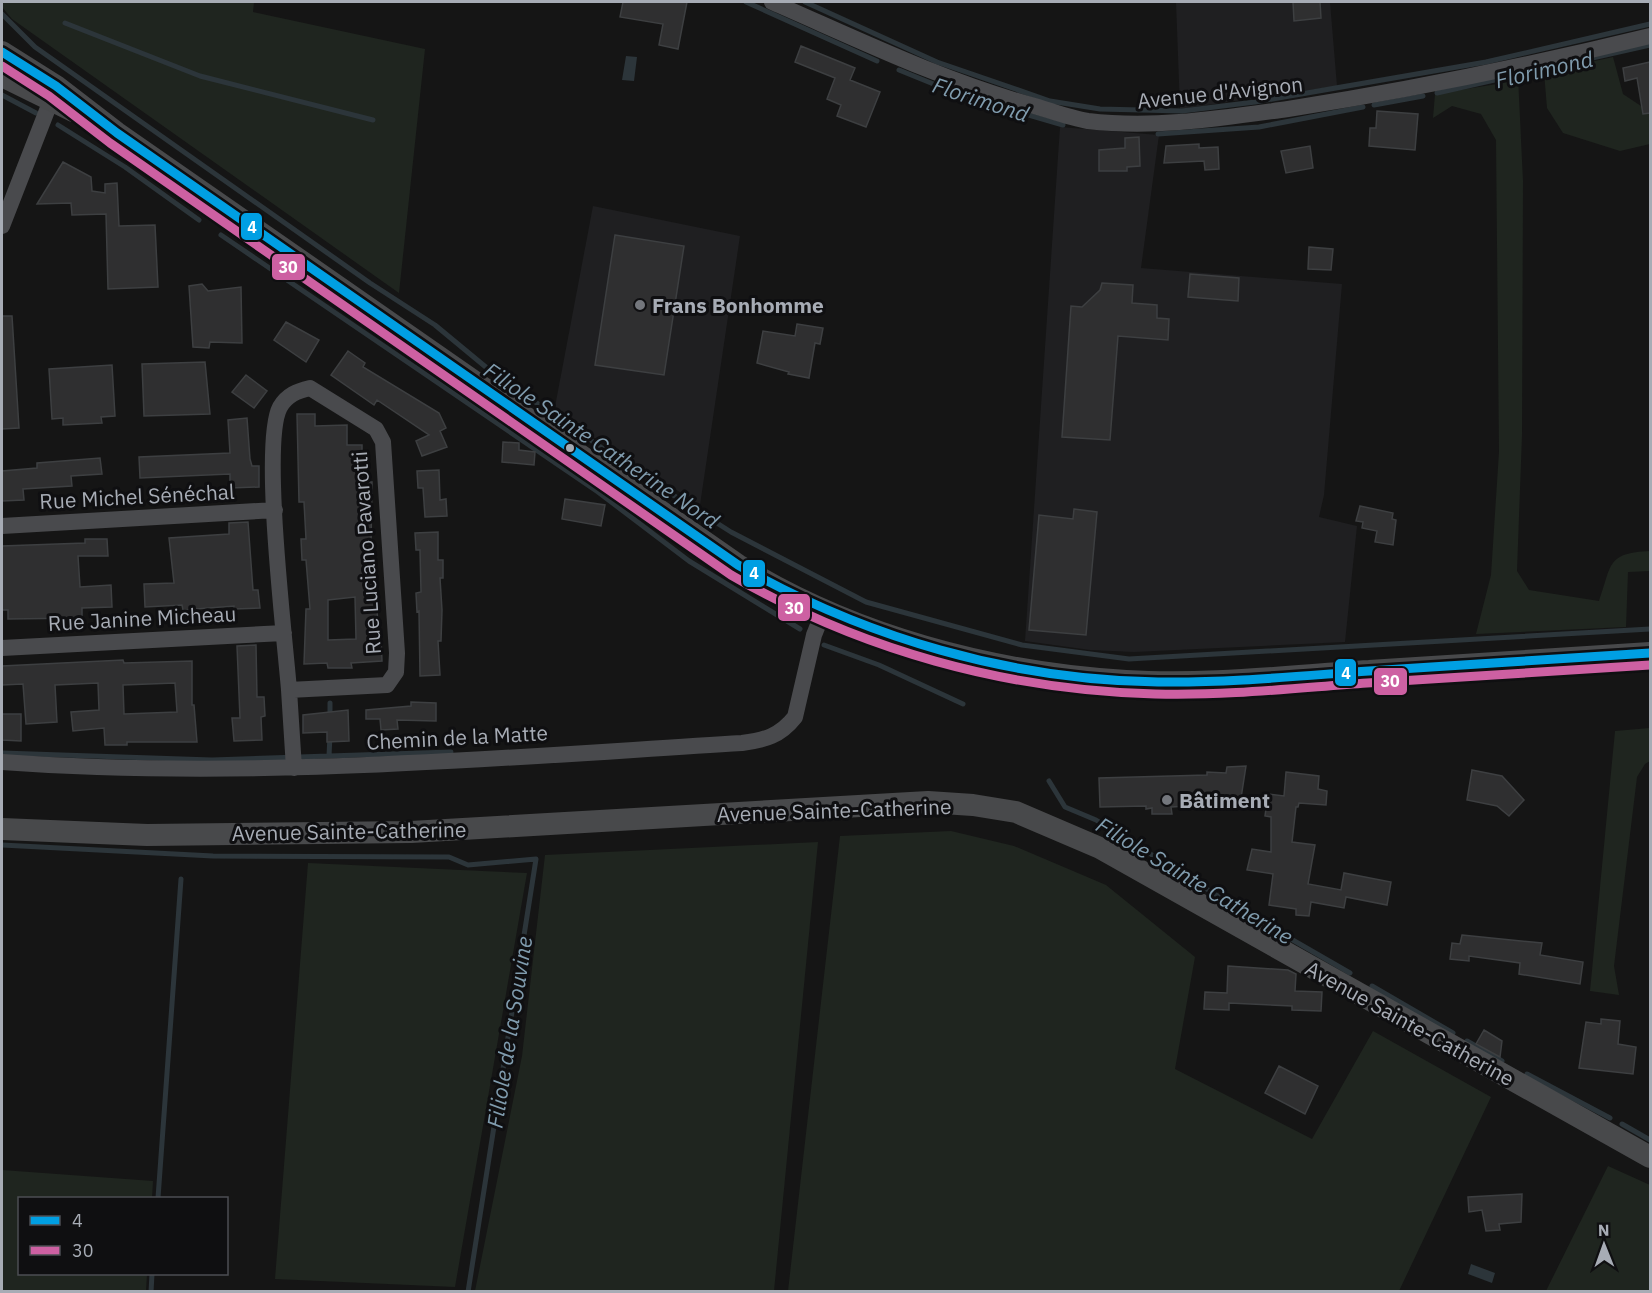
<svg xmlns="http://www.w3.org/2000/svg" width="1652" height="1293" viewBox="0 0 1652 1293" font-family="'IBM Plex Sans',sans-serif">
	<rect width="100%" height="100%" fill="#151515"/>
	<path fill="#1f1f21" d="M1176,2H1330L1337,86L1180,109Z
		M1060,127L1159,135L1141,268L1342,284L1324,495L1319,517L1357,526L1345,642L1134,652L1090,650L1025,641Z
		M593,206L740,236L700,505L554,412Z"/>
	<path fill="#1f251f" d="M2,2H254L253,12L425,49L399,293L12,19L2,7Z
		M1613,57L1623,94L1641,106L1650,105V144L1620,151L1563,133L1547,108L1544,72Z
		M1518,77L1523,181L1522,435L1517,571L1529,590L1599,601C1612,565 1606,553 1650,551V571L1628,572L1626,627L1476,634L1491,575L1499,452L1496,140L1481,114L1452,106L1433,118L1435,94L1497,84Z
		M1650,728V761L1645,764L1637,777L1614,966L1619,995L1590,991L1615,731Z
		M951,831L1014,846L1106,885L1195,957L1175,1069L1312,1139L1373,1031L1491,1097L1399,1291H788L840,836Z
		M818,842L774,1291H475L522,1056L545,855Z
		M308,863L527,873L455,1287L275,1279Z
		M1608,1166L1650,1185V1291H1546Z
		M2,1170L153,1181L152,1198H20V1274H147L146,1291H2Z"/>
	<path fill="#2c353a" d="M626,56L637,57L634,81L622,80Z
		M1471,1264L1495,1273L1492,1283L1468,1274Z"/>
	<g fill="none" stroke-linecap="round" stroke-linejoin="round">
		<path stroke="#2c353a" stroke-width="5" d="M746,2L877,61
			M805,2L937,62L1050,101L1100,109L1182,111L1255,102L1486,62L1650,24
			M2,14L35,47L370,283L435,325L493,373L637,472L731,532L866,602L1022,645L1129,659L1650,629
			M65,23L200,76L373,120
			M899,70L963,96L1063,125
			M1437,93L1650,45
			M2,95L36,113
			M1374,105L1423,96
			M58,125L125,167L199,220
			M1158,134L1259,127L1363,107
			M221,235L598,492L689,561L800,629
			M824,645L879,665L963,704
			M330,717V703
			M330,735L329,756L451,752
			M2,753L212,760L329,756
			M1049,781L1065,807L1096,820L1234,906L1350,973
			M2,845L213,856L449,857L468,865L536,859L468,1292
			M1372,986L1453,1033
			M1467,1041L1502,1061
			M1527,1074L1610,1118
			M1622,1124L1650,1140
			M158,1198L181,879
			M151,1292L152,1274"/>
	</g>
	<path fill="#2f2f30" stroke="#3d3f41" stroke-width="1.5" fill-rule="evenodd" d="M623,2H687L678,49L659,45L663,24L620,17Z
		M1293,2H1320L1321,18L1294,21Z
		M801,46L855,68L850,80L880,92L866,127L837,116L841,105L827,99L835,78L795,62Z
		M1650,62V113L1643,114L1637,78L1625,81L1623,68Z
		M1377,111L1418,114L1415,150L1369,146L1370,128H1376Z
		M1139,137L1140,166L1127,167V171H1099V150L1125,148V138Z
		M1199,144V148L1218,147L1219,169L1205,170L1204,161L1164,163L1166,146Z
		M1310,146L1313,168L1286,173L1281,151Z
		M63,162L91,177L92,191L105,193V184L117,183L119,226L155,225L158,287L108,289L106,214L72,215L71,203L37,204Z
		M615,235L684,246L664,375L595,365Z
		M1309,247L1333,249L1331,270L1308,269Z
		M1190,274L1239,278L1238,301L1188,297Z
		M1102,283L1133,285L1132,303L1157,305V318L1169,319L1168,340L1118,336L1110,440L1062,437L1071,306L1082,307L1100,290Z
		M202,284L208,291L241,287L242,343L210,342L209,348L193,347L189,286Z
		M2,316H12L19,428L2,429Z
		M286,322L319,340L306,362L274,340Z
		M797,324L823,328L820,344L815,343L809,378L788,374L789,372L757,363L763,331L795,336Z
		M348,351L365,363L363,367L439,413L446,428L440,431L447,447L422,456L416,441L429,435L377,400L374,405L331,375Z
		M205,362L210,414L144,416L142,364Z
		M112,365L115,416L101,417L102,423L63,425V418L52,419L49,369Z
		M246,375L267,391L254,408L232,392Z
		M297,414H315V426L347,425V445H362V482H372L371,545L373,567H376L378,639H381L382,661L351,663L352,668H328L327,663L304,664L306,609H310L306,560H302L301,539H306L304,502H299ZM355,597L356,639L328,640V600Z
		M247,418L250,459L252,466H259V487L230,488V474L140,478L139,457L230,453L228,420Z
		M503,442L519,443V450L535,452L534,465L502,462Z
		M100,458L102,474L71,476L72,486L23,489L24,500L2,501V471L37,468V463Z
		M439,470L440,500L446,499L447,516L425,517L423,488H418L417,471Z
		M565,499L605,505L601,526L562,519Z
		M1360,506L1393,513L1392,519L1396,520L1393,545L1375,542L1377,531L1362,528L1363,522L1356,521Z
		M1074,509L1097,512L1086,635L1029,630L1039,515L1073,519Z
		M248,522L253,590H258L260,608L234,609V606L183,610L182,605L145,607L144,584L174,583L169,538L229,534V523Z
		M438,532V560H443V578H440L442,610L441,641H438L440,675L420,676L419,611L417,612L416,593L421,592L420,550H416L415,533Z
		M85,539H107L108,556H78L80,587L111,585L112,607L82,608V618L8,619V610H2V546L85,543Z
		M256,645L257,697H264L265,716L261,717L262,740L234,741L232,718H240L237,646Z
		M123,660L124,663L192,661V705H194L197,742H127V745H105L104,728L73,731L71,712L99,710L98,683L55,685L57,722L26,724L23,684L2,685V666ZM175,683L177,712L124,714L123,685Z
		M411,702L436,703V721L397,720L398,729L381,730L380,719H366V710L411,706Z
		M348,710L349,741L327,742V732L303,733V715Z
		M2,714H21V741L2,740Z
		M1246,766L1241,798L1231,796L1230,801L1206,799L1205,805L1171,807L1172,814H1152V808L1146,809V806L1100,807L1099,778L1207,775V772L1226,773L1227,767Z
		M1472,770L1502,776L1524,800L1509,816L1497,806L1467,800Z
		M1286,772L1319,776L1318,789L1327,791L1326,805L1299,803L1298,807H1296L1292,842L1315,845L1308,884L1341,890L1344,873L1391,882L1387,905L1346,897L1344,908L1311,902L1309,916L1296,915V909L1269,905L1273,874L1247,870L1252,849L1271,852V817L1265,816L1268,794L1284,796Z
		M1462,935L1542,943L1540,955L1583,962L1580,984L1519,974L1520,963L1469,956V961L1450,959L1452,943L1460,944Z
		M1228,966L1288,970L1296,974L1295,991L1322,992L1321,1011L1292,1010V1006L1229,1003V1010L1204,1009L1205,992L1227,993Z
		M1601,1019L1620,1021L1618,1044L1636,1047L1633,1074L1579,1068L1586,1022L1601,1024Z
		M1484,1030L1502,1041L1500,1057L1476,1044Z
		M1279,1066L1318,1086L1305,1114L1265,1093Z
		M1522,1194L1521,1222L1499,1224L1500,1230L1486,1231L1482,1210L1469,1212L1468,1197Z"/>
	<g fill="none" stroke-linecap="round" stroke-linejoin="round">
		<path stroke="#494a4d" stroke-width="16" d="M772,2C857,39 941,80 1031,105C1049,110 1069,118 1088,121C1155,129 1222,118 1288,109C1410,90 1531,65 1650,36
			M2,226L55,90
			M310,388L376,429L383,442L397,653L396,672L387,685L289,690C285,639 261,442 280,407C287,395 297,391 310,388Z
			M2,526L275,510
			M2,648L284,633
			M289,690L294,768
			M2,762C248,780 496,758 742,743C765,740 780,736 795,717L814,635L824,610"/>
		<path stroke="#48494b" stroke-width="22" d="M2,52L56,86L117,133L738,565C852,636 992,673 1126,681C1206,686 1289,676 1369,671C1463,665 1557,659 1650,653
			M2,76L73,111
			M2,829L147,835L411,832L928,802L973,805L1016,812L1100,848L1650,1157"/>
		<defs>
			<path id="bus-1" d="M2,52L56,86L117,133L738,565C866,638 1010,680 1158,682C1229,683 1299,676 1369,671C1463,665 1556,659 1650,653"/>
			<path id="bus-2" d="M2,66L49,96L110,143L731,575C860,650 1005,690 1155,694C1225,696 1296,688 1367,683C1462,677 1556,671 1650,665"/>
		</defs>
		<use href="#bus-1" stroke="#0f0f11" stroke-width="14"/>
		<use href="#bus-2" stroke="#0f0f11" stroke-width="14"/>
		<use href="#bus-1" stroke="#009fe3" stroke-width="9"/>
		<use href="#bus-2" stroke="#cd60a2" stroke-width="9"/>
	</g>
	<g fill="#74777d" stroke="#0f0f11" stroke-width="2">
		<circle cx="640" cy="305" r="6"/>
		<circle cx="1167" cy="800" r="6"/>
	</g>
	<circle fill="#a7acb5" stroke="#0f0f11" stroke-width="2" cx="570" cy="448" r="5"/>
	<g text-anchor="middle" dominant-baseline="central" stroke-width="6" stroke-linejoin="round" paint-order="stroke">
		<g font-size="21" fill="#a7acb5" stroke="#0f0f11">
			<text transform="translate(1220 92) rotate(-6)">Avenue d'Avignon</text>
			<text transform="translate(137 496) rotate(-3)">Rue Michel Sénéchal</text>
			<text transform="translate(366 553) rotate(-94)">Rue Luciano Pavarotti</text>
			<text transform="translate(142 618) rotate(-3)">Rue Janine Micheau</text>
			<text transform="translate(457 737) rotate(-3)">Chemin de la Matte</text>
			<text transform="translate(834 810) rotate(-2)">Avenue Sainte-Catherine</text>
			<text transform="translate(349 831) rotate(-1)">Avenue Sainte-Catherine</text>
			<text transform="translate(1410 1023) rotate(29)">Avenue Sainte-Catherine</text>
		</g>
		<g font-size="21" font-weight="bold" fill="#a7acb5" stroke="#0f0f11" text-anchor="start">
			<text x="652" y="305">Frans Bonhomme</text>
			<text x="1179" y="800">Bâtiment</text>
		</g>
		<g font-size="22" font-style="italic" fill="#809cae" stroke="#0f0f11">
			<text transform="translate(1544 69) rotate(-13)">Florimond</text>
			<text transform="translate(981 99) rotate(18)">Florimond</text>
			<text transform="translate(602 445) rotate(34)">Filiole Sainte Catherine Nord</text>
			<text transform="translate(1195 880) rotate(31)">Filiole Sainte Catherine</text>
			<text transform="translate(509 1032) rotate(-81)">Filiole de la Souvine</text>
		</g>
	</g>
	<g stroke="#0f0f11" stroke-width="2">
		<rect x="240" y="212" width="23" height="29" rx="6" fill="#009fe3"/>
		<rect x="271" y="253" width="35" height="28" rx="6" fill="#cd60a2"/>
		<rect x="742" y="559" width="24" height="29" rx="6" fill="#009fe3"/>
		<rect x="777" y="593" width="34" height="29" rx="6" fill="#cd60a2"/>
		<rect x="1334" y="658" width="23" height="29" rx="6" fill="#009fe3"/>
		<rect x="1373" y="667" width="35" height="29" rx="6" fill="#cd60a2"/>
	</g>
	<g font-size="16" text-anchor="middle" font-weight="bold" fill="#fff">
		<text x="252" y="233">4</text>
		<text x="288" y="273">30</text>
		<text x="754" y="579">4</text>
		<text x="794" y="614">30</text>
		<text x="1346" y="679">4</text>
		<text x="1390" y="687">30</text>
	</g>
	<rect width="1652" height="1293" fill="none" stroke="#a7acb5" stroke-width="6"/>
	<rect x="18" y="1197" width="210" height="78" fill="#0f0f11" stroke="#4c4e53" stroke-width="1.5"/>
	<rect x="30" y="1216" width="30" height="9" fill="#009fe3" stroke="#4c4e53" stroke-width="1.5"/>
	<text x="72" y="1227" font-size="18" fill="#a7acb5">4</text>
	<rect x="30" y="1246" width="30" height="9" fill="#cd60a2" stroke="#4c4e53" stroke-width="1.5"/>
	<text x="72" y="1257" font-size="18" fill="#a7acb5">30</text>
	<g transform="translate(1604 1245) rotate(359)" stroke="#0f0f11" stroke-width="4.5" paint-order="stroke">
	<path d="M0-4.5L10 22L0 15L-10 22Z" fill="#a7acb5"/>
	<text y="-9" font-size="16" font-weight="bold" text-anchor="middle" fill="#a7acb5">N</text>
	</g>
</svg>
